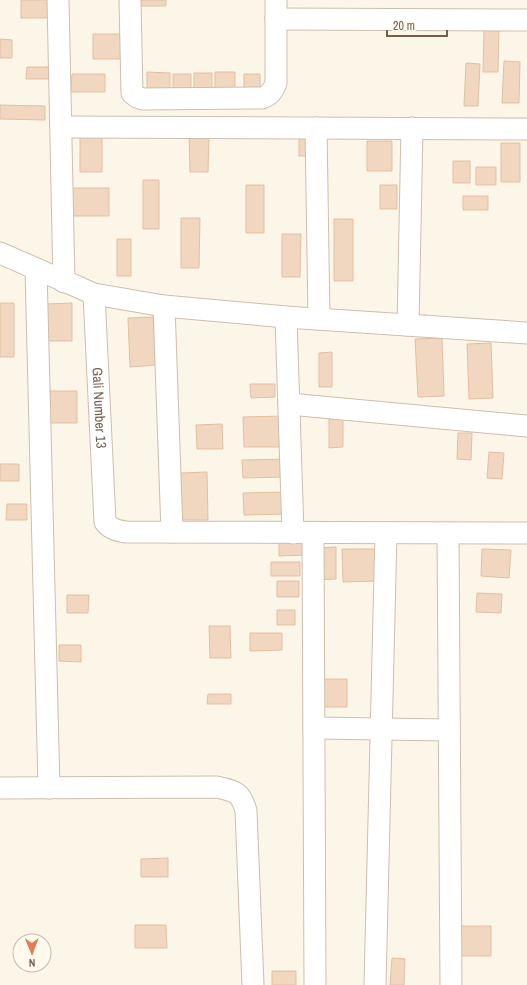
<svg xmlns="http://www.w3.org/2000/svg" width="527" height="985" viewBox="0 0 527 985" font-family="'Archivo Narrow',sans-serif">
	<rect width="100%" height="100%" fill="#fcf6e8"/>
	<path fill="#f1d7c0" stroke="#e3bfa1" d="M21,0H48V18H21Z
		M138,0H166V6H138Z
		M484,27H499L498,72H483Z
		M93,34H121V59H93Z
		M0,39L12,40V58H0Z
		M504,61L520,62L519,103H502Z
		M466,63L480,64L478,106H464Z
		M27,67H49V79H26Z
		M147,72L170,73V90L147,89Z
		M215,72H235V89H215Z
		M194,73H212V89H194Z
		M72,74H105V92H71Z
		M173,74H191V90H173Z
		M244,74H260V90H244Z
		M0,105L45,106V120L0,119Z
		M80,130H102V172H80Z
		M189,133H209L208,172H190Z
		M299,138H314V156H299Z
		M367,141H392V171H367Z
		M501,143H520V182H501Z
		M453,161H470V183H453Z
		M476,167H496V185H476Z
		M143,180H159V229H143Z
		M246,185H264V233H246Z
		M380,185H397V209H380Z
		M72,188H109V216H72Z
		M463,196H488V210H463Z
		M181,218H200L199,268H181Z
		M334,219H353V281H334Z
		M282,234H301L300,277H282Z
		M117,239H131V276H117Z
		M0,303H14V357H0Z
		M72,303V341H46V304Z
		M153,317L156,365L130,367L128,318Z
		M442,338L444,396L418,397L415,339Z
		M491,343L493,398L469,399L467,344Z
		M332,352V387H319V353Z
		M250,384H275V397L251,398Z
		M50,391H77V423H50Z
		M283,416L284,447H244L243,417Z
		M329,417H343V447L329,448Z
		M222,424L223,449H197L196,425Z
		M458,433H472L471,460L457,459Z
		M489,452L504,453L502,479L487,478Z
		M287,459V477L243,478L242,460Z
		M0,464H19V481H0Z
		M207,472L208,520H181V473Z
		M285,492V514L244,515L243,493Z
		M7,504H27V520H6Z
		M307,539V555L279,556V540Z
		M336,547V579L318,580V548Z
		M342,549H379V581L343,582Z
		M482,549L511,550L509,578L481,576Z
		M271,562H300V576H271Z
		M277,581H299V597H277Z
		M477,593L502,594L501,613L476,612Z
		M67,595H89L88,613H67Z
		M277,610H295V625H277Z
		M209,626H230L231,658H210Z
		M250,633H282V650L250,651Z
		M59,645H81V662L59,661Z
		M321,679H347V707H321Z
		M208,694H231V704H207Z
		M168,858V877H141V859Z
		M135,925H166L167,948H135Z
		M459,926H491V956H459Z
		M392,958L405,959L404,985H390Z
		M272,971H296V985H272Z"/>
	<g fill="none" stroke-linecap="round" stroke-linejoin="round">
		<defs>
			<g id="minor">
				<path d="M58,0L64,282"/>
				<path d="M130,0L132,93L137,97L143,99L262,98C270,95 273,91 276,83V0"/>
				<path d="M276,19L527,20"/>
				<path d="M61,127L527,129"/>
				<path d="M316,128L319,319"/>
				<path d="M0,253L94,294L164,306L286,317L527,333"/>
				<path d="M36,269L49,788"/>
				<path id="s1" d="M94,294L105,522C110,529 117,531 126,532L527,533"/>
				<path d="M164,306L172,532"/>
				<path d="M286,317L293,533"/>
				<path d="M408,325L412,128"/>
				<path d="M289,404L527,426"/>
				<path d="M313,533L315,985"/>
				<path d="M448,533L451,985"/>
				<path d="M314,728L449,730"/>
				<path d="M0,788L217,787C235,791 241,792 246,811L253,985"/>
				<path d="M375,985L386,533"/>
			</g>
		</defs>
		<use href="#minor" stroke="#cebeae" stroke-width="23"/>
		<use href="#minor" stroke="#fff" stroke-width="21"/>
	</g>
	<g text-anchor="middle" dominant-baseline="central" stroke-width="3" stroke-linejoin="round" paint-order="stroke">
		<g font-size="14" fill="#765e4c" stroke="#fff9ee">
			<text stroke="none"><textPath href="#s1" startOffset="114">Gali Number 13</textPath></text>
		</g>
	</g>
	<g transform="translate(32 953) rotate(179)"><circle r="19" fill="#fff9ee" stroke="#c8bbad"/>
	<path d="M0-3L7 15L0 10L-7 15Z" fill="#e27d50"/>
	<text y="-6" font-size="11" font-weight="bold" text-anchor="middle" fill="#765e4c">N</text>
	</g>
	<path d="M387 30v6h60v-6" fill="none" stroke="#765e4c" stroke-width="2"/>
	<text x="393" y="30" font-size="12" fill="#765e4c" stroke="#fff9ee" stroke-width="3" paint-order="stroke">20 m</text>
</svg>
